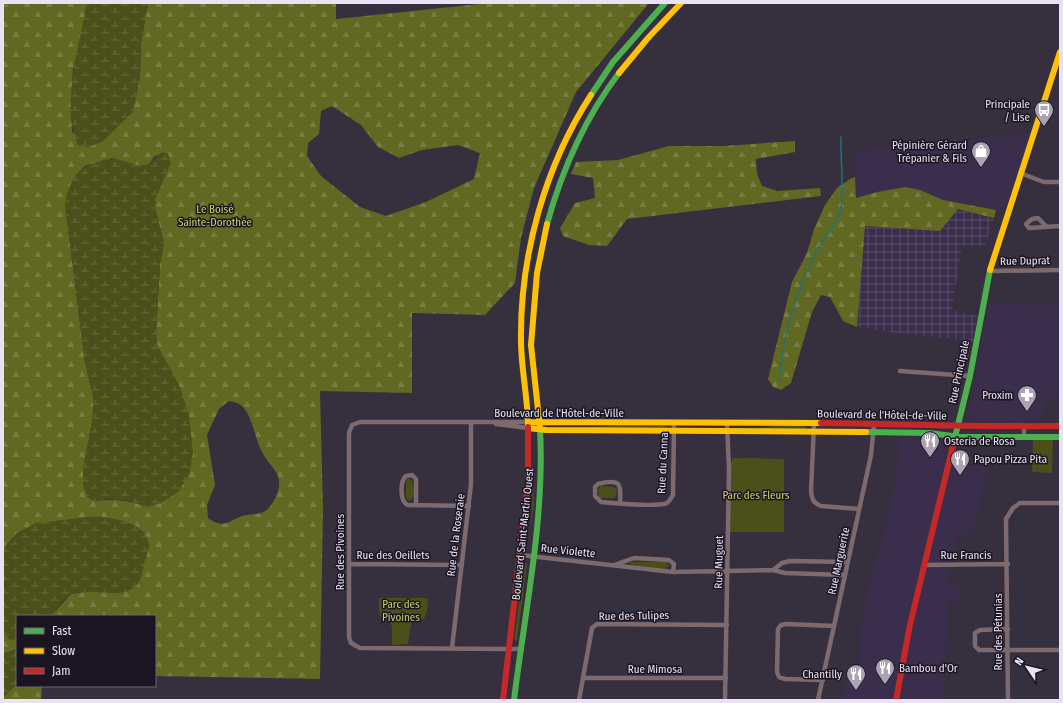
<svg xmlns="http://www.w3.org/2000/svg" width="1063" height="703" viewBox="0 0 1063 703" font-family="'Fira Sans Condensed',sans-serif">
	<defs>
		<pattern id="industrial-grid" width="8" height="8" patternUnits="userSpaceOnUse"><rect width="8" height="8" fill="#3b2e4c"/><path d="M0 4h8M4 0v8" fill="none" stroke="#574c66"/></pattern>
		<pattern id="forest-firs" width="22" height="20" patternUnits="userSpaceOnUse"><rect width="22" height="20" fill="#616821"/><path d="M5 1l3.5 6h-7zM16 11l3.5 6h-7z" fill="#787d42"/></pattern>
		<pattern id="wetland-marsh" width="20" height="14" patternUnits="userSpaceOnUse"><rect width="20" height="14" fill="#4b501a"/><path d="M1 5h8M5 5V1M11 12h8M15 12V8" fill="none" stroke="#65693c"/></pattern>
	</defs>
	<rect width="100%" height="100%" fill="#362f3e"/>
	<path fill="#3b2e4c" d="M1030,134L1005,211L943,200L920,190L877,192L856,198L854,151Z
		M989,303L1060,305V398L1047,399L1043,421L967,419L973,395L975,388L973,387Z
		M899,438L945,441L947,444L942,465L988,466L973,534H958L946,584L960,585L959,601H948L944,700H844L846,679L859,677L861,623L875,558L884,537L897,472Z"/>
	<path fill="url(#industrial-grid)" d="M958,209L994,218L985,246H962L952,310L977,316L974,341L903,334L857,327L864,226L940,231Z"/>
	<path fill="#4b501a" d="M617,425L667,426V429L588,428Z
		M777,426H806V429H751Z
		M1033,436H1053L1052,473L1032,472Z
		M733,458L784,459V532H728L729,469Z
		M407,479H410C415,483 415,497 410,501L406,498V482Z
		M533,481L534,505L531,527Z
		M601,486L614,487L617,490L615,498H599L598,490Z
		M524,562L527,563L517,641L514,640Z
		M630,562H667L669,566L665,569L632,565L629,563Z
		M379,598H428L427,611L424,619L412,618L408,644L392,645V627L389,618H381L379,611Z"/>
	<path fill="url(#forest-firs)" fill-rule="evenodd" d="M3,3H87L78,51L73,69L71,103L72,133L140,78L141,43L148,3H336V19L489,3H649L576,92L534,188L521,238L515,283L485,315L412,313V393L320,391L323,510L320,679L155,676V616H51L71,594L91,591L124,592L17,533L3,549ZM332,106L361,125L378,147L399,158L422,150L458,145L480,153L474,179L426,202L386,216L360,207L321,176L307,156L308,143L319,134L321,111ZM168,154L170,164L155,199L156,212L164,243L160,263L156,334L157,345L180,388L147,507C129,500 113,499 94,501L89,441L93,415V396L85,363L65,204L76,175L85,166L112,158L139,166L148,165L155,156ZM229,401C234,402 239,403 243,407C253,418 255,439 262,452C267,462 278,470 279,481C280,490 274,503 268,509C261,516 250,513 242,516C227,522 224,529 208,518L207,505L215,485L207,435L219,409Z
		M795,141V152L756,159L757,174L762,186L777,191L820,188L821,196L627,219L607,246L589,245L563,236L560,228L575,203L595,198L593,178L571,174L576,162L618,160L669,146H724Z
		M855,177L856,198L877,192L905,187L920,190L943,200L996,210L994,218L958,209L940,231L865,226L857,327L843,321L830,297L821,295L812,312L791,383L781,390L773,387L768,379L792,282L807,253L814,229L825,205L837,188L850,179Z
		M3,632L9,639L17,640V649L3,654Z
		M17,684V686H42L41,700H3V697Z"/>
	<path fill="url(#wetland-marsh)" d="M87,3H148L141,43L140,78L133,112L102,142L88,147L78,145C60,109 80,42 87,3Z
		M163,152L168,154L170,164L155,199L156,212L164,243L160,263L156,334L157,345L180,388L189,415L193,453L189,475L178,492L161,503L147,507L130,501L110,499L94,501L87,497L83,486V468L93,415V396L85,363L65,204C70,181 75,168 99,162C103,160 109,158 114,159C125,160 135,168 146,165C152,163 157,155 163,152Z
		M97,516C114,519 147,521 149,545C149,551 145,559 144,565C142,574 141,584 132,589C115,599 91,587 72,594C65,597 56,610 51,616H17V640L9,639L3,632V549L17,533L36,523Z
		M17,649V684L3,697V654Z"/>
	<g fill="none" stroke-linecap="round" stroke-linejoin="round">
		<path stroke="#1b747c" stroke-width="1.5" d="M779,381C783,340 795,296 813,258C820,242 834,229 840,213C845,199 840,155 841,137"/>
		<path stroke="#7c6a6e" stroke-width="4.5" d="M1020,173L1044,182H1060
			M1047,227L1038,218L1032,219L1026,224L1029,228L1060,226
			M990,271L1060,270
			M900,371L970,376
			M496,424L528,428
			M814,424L811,491C812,499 813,503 821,506L859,509
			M1024,436V426
			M620,503C621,484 621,478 598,484L595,487V496L601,502C612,503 659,507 667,503C670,501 671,498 673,495L674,423
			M416,505V479L412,475L406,476C400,481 400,499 406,504L408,505L469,506
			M520,555L673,572L773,570L785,573L845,575
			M349,564L462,565
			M614,565L634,558L669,560L674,564L673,572
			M924,565L1008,564
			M773,570L782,563L790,561L848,562
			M1008,629L980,630L975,633V646L979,650H1060
			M452,648L471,484V423
			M521,649L360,648L351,643L349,637V433L352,425L360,422H528
			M583,678H726
			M823,680L785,679L779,677L777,672L778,629L781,625L786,624L834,626
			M579,700L592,628L597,624L727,625
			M725,700L729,469L727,424
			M818,700L871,455L874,425
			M1008,700L1006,519L1013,508L1020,503H1060"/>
		<path stroke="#4caf50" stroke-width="6" d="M591,95L613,62L665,3
			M547,224C562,170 585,118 619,73
			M866,432L929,433L960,437H1060
			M953,445L970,376L990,270
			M514,700C525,610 545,519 540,428"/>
		<path stroke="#ffc107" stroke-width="6" d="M619,73L648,38L681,3
			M990,270L1060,52
			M528,422L821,423
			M528,427C528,398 521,369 521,340C520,255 545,166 591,95
			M528,428L546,430L866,432
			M540,428L531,345L537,273L547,224"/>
		<path stroke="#c62828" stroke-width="6" d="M821,423C900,424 980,427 1060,426
			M503,700L528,481V427
			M896,700L910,625L953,445"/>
	</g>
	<defs>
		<symbol id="bus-pin" viewBox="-11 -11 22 30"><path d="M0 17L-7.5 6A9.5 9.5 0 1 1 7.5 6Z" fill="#aaa3b4" stroke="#1a1521"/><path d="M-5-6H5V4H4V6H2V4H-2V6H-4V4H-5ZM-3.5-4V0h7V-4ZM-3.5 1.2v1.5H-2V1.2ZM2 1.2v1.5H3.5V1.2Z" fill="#fff"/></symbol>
		<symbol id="shop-pin" viewBox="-11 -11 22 30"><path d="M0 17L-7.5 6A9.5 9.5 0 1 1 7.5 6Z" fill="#aaa3b4" stroke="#1a1521"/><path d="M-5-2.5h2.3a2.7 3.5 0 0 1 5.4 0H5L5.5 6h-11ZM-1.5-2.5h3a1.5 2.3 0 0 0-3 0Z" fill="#fff"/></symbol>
		<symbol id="pharmacy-pin" viewBox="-11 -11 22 30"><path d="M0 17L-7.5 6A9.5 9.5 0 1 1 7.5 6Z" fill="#aaa3b4" stroke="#1a1521"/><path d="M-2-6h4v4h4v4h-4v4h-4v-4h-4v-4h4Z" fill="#fff"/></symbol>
		<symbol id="restaurant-pin" viewBox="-11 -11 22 30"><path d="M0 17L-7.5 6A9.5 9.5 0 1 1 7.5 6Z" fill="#aaa3b4" stroke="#1a1521"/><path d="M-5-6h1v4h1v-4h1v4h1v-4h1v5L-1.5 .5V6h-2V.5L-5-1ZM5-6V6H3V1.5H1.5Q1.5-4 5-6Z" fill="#fff"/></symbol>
	</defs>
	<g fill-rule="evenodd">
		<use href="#bus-pin" x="1033" y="99" width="22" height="30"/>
		<use href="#shop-pin" x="970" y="140" width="22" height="30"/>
		<use href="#pharmacy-pin" x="1016" y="384" width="22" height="30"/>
		<use href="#restaurant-pin" x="919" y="430" width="22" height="30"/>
		<use href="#restaurant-pin" x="949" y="448" width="22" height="30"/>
		<use href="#restaurant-pin" x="874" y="657" width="22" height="30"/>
		<use href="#restaurant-pin" x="845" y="663" width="22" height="30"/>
	</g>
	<g text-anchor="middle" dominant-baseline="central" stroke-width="3" stroke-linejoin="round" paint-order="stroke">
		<g font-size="11" fill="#e9e2f4" stroke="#1a1521" text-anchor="end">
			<text x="1030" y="104">Principale<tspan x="1030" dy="13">/ Lise</tspan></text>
			<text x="967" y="145">Pépinière Gérard<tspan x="967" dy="13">Trépanier &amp; Fils</tspan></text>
			<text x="1013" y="395">Proxim</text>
			<text x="944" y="441" text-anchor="start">Osteria de Rosa</text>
			<text x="974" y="459" text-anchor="start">Papou Pizza Pita</text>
			<text x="899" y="668" text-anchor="start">Bambou d'Or</text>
			<text x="842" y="674">Chantilly</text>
		</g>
		<g font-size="11" fill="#c7d667" stroke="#1a1521">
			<text x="215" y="209">Le Boisé<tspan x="215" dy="13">Sainte-Dorothée</tspan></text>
			<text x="756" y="495">Parc des Fleurs</text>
			<text x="401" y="604">Parc des<tspan x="401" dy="13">Pivoines</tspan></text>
		</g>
		<g font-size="11" fill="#e9e2f4" stroke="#1a1521">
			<text transform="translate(1025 261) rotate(-1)">Rue Duprat</text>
			<text transform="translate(959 372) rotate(-78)">Rue Principale</text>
			<text x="559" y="413">Boulevard de l'Hôtel-de-Ville</text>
			<text transform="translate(882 415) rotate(1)">Boulevard de l'Hôtel-de-Ville</text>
			<text transform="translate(663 463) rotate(-87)">Rue du Canna</text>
			<text transform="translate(523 534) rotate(-84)">Boulevard Saint-Martin Ouest</text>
			<text transform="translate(456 535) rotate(-83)">Rue de la Roseraie</text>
			<text transform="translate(568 551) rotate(6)">Rue Violette</text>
			<text transform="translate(340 552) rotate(-90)">Rue des Pivoines</text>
			<text x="393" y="555">Rue des Oeillets</text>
			<text x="966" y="555">Rue Francis</text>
			<text transform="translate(839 561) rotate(-78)">Rue Marguerite</text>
			<text transform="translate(719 562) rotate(-89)">Rue Muguet</text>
			<text transform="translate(634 616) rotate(-1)">Rue des Tulipes</text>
			<text transform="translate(998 632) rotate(-90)">Rue des Pétunias</text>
			<text x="655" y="669">Rue Mimosa</text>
		</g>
	</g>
	<rect width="1063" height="703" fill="none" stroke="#e9e2f4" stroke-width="8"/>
	<rect x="16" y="615" width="140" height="72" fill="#1a1521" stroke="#6d6775"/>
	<rect x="24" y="628" width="20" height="6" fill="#4caf50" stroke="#6d6775"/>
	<text x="52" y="635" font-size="12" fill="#e9e2f4">Fast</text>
	<rect x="24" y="648" width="20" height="6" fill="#ffc107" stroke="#6d6775"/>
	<text x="52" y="655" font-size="12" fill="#e9e2f4">Slow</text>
	<rect x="24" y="668" width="20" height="6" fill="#c62828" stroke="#6d6775"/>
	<text x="52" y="675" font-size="12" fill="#e9e2f4">Jam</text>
	<g transform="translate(1027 667) rotate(305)" stroke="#1a1521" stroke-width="3" paint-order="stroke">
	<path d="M0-3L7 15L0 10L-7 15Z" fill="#e9e2f4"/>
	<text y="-6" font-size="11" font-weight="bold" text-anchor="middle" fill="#e9e2f4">N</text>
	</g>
</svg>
